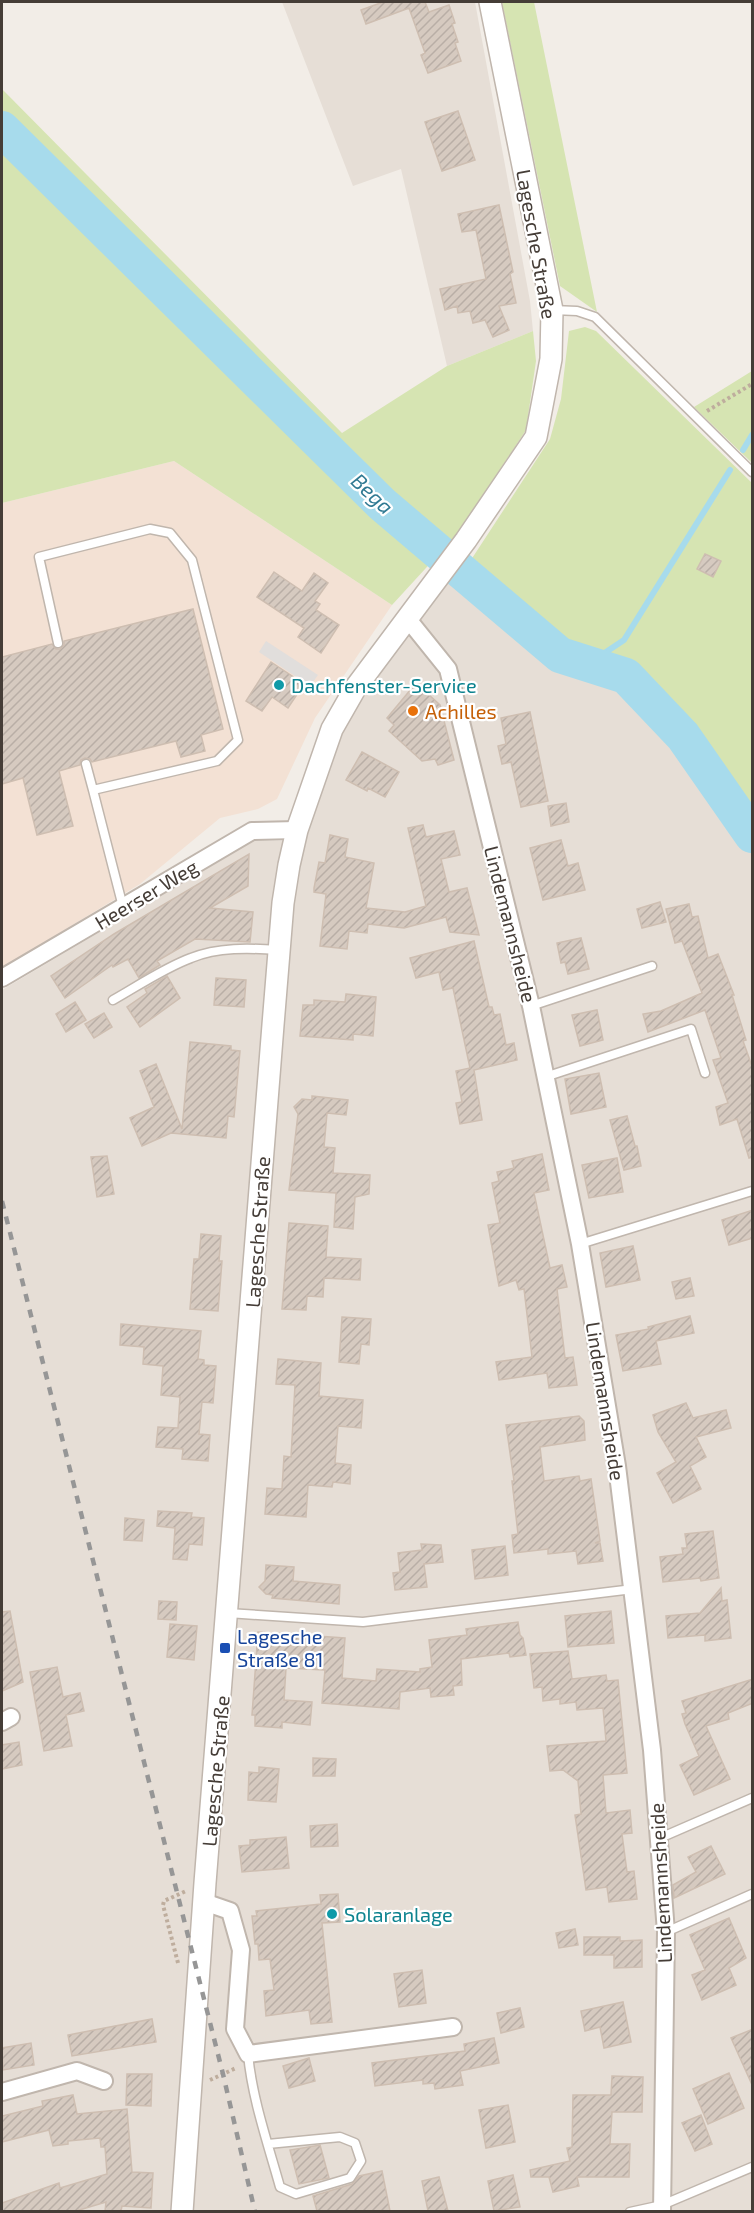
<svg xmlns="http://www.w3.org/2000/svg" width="754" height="2213" viewBox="0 0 754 2213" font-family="'Exo 2',sans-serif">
	<defs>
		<pattern id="building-hatch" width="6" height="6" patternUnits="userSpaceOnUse" patternTransform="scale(1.5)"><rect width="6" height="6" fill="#d6cac0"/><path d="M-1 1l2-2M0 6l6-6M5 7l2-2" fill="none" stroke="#b9aea6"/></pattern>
	</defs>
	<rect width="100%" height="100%" fill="#f2ede7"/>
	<path fill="#e6ded6" d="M282,2H475L530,301L533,331L447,366L401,169L353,186Z
		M450,576L556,666L624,685L678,744L752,846V2211H2V990L253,841H303L337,735Z"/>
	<path fill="#f3e1d4" d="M174,461L392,605L315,718L277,799L258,809L220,818L140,884L2,968V503Z"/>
	<path fill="#d6e4b2" d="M502,2H534L597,312L560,286Z
		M2,89L342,433L447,366L533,331L536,361L526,430L459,532L392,605L174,461L2,503Z
		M585,327L596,331L752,483V822L688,728L630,666L561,643L467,566L550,439L561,399L569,331Z
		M752,371V463L694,407Z"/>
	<path fill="#e1dedc" d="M266,641L318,675L310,686L259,652Z"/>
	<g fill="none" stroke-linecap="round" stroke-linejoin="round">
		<path stroke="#a7dbec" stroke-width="6" d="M743,450L752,435
			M588,664L624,640L730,470"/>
		<path stroke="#a7dbec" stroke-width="36" d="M2,129L382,504L560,655L626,676L683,736L752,835"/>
	</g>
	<path fill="url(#building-hatch)" stroke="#cebeb1" stroke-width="1.5" d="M383,2H425L429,12L449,5L455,23L452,24L458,42L455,43L461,61L428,73L421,55L425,53L409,8L366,24L361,10Z
		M458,111L475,160L442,171L425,122Z
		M499,205L513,272L510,274L516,303L499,306L509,330L493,337L485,320L473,323L470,311L458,313L457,306L445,310L440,289L486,279L476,230L462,232L458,214Z
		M705,554L721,561L713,577L697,569Z
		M274,572L302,591L314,573L328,583L315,601L320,604L316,610L339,625L321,653L298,637L304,628L257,597Z
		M193,609L223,729L201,735L205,751L181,757L176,741L92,762L90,759L85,758L81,760L80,765L59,771L73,826L37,835L23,778L2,784V657L52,644L56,649H60L64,645V641Z
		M271,662L304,684L288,708L272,697L262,711L246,701Z
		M416,683L440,705L454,760L438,765L435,759L422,761L389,731L394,725L387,718Z
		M530,712L548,801L521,807L511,762L502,764L498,746L506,744L501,718Z
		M362,752L399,772L385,797L368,788L367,791L346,780Z
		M566,803L569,822L551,826L548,806Z
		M423,825L426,837L454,831L460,855L441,859L449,892L467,888L479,935L450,932L446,917L404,928L368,924L367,933L349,931L347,949L320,946L326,894L314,892V888L319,862L325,863L330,835L348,839L345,857L374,863L366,908L405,912L426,906L408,828Z
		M561,840L568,866L578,863L585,890L543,900L530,848Z
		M249,854L248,886L210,908L253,912L250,942L195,939L157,961L160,965L139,978L128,959L113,967L112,965L65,998L51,976L114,934Z
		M660,902L666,922L642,928L637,909Z
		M689,904L692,917L698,916L708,958L718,954L734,995H732L746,1040L743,1041L753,1069V1157L749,1158L737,1119L720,1125L716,1107L728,1103L713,1060L721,1058L705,1010L648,1032L643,1014L661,1011L702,993L682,941L675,943L666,909Z
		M581,938L589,969L568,974L565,962L561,963L557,943Z
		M474,941L489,1007H492L494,1015L500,1014L506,1045L514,1043L517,1060L474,1070L482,1120L460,1124L456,1103L462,1102L456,1071L470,1068L453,988L443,990L439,972L416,978L410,958Z
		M167,976L180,998L140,1027L127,1007L147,993L145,989Z
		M216,978L246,980L244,1007L214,1005Z
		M346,994L376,997L373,1036L353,1034V1040L300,1036L303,1005H314V1000L345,1002Z
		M75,1002L86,1020L66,1032L56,1014Z
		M597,1010L603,1040L580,1046L572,1015Z
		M104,1013L112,1027L94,1038L85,1024Z
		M190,1042L231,1046V1050L240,1051L234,1117L228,1116L226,1138L171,1133L142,1146L130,1118L154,1107L140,1071L156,1064L182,1129Z
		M599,1073L606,1107L571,1114L565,1079Z
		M312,1096L348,1100L346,1115L327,1113L324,1147L335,1148L333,1173L370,1175L369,1194L355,1197L353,1229L334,1227L336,1193L289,1190L298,1114L294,1107L302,1099L312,1100Z
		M627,1116L635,1146H637L641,1166L624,1170L610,1120Z
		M542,1154L549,1190L534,1193L550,1268L562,1265L567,1287L557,1289L565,1358L573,1357L577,1385L549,1388L547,1373L499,1380L496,1362L532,1357L524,1289L519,1290L516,1280L499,1286L488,1225L500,1223L492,1183L499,1181L497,1172L514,1168L512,1161Z
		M107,1156L114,1194L97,1197L91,1157Z
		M617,1158L623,1192L589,1198L582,1165Z
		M753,1210V1238L729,1245L722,1220Z
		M289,1223L328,1226L326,1257L361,1259L360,1280L324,1278L323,1297L307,1296L306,1310L282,1309Z
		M201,1234L221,1236L219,1261H222L218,1311L190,1309L194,1259H199Z
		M633,1246L640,1280L606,1287L600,1253Z
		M690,1278L694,1296L676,1299L672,1282Z
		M690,1316L694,1333L656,1341L661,1364L623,1371L616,1335L649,1329L648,1327Z
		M342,1317L371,1319L369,1345L361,1344L359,1364L339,1362Z
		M121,1324L201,1331L198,1359L204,1360V1365L216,1366L213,1403L202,1402L199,1434L210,1435L208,1461L182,1459L183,1449L156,1447L158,1427L178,1428L180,1397L161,1395L163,1366L143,1364L144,1347L120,1345Z
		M278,1359L321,1363L319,1396L363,1400L361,1428L338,1426L335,1463L351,1465L350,1484L333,1482L332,1487L308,1485L306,1517L265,1514L267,1488L282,1489L284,1456L291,1457L295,1385L276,1384Z
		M686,1403L693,1418L726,1410L731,1428L696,1437L706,1457L690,1466L701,1489L673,1503L657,1473L676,1462L658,1432L653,1415Z
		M579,1416L584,1421L585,1440L540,1447L544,1481L579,1476L580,1481L591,1479L600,1541L595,1543H600L603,1561L578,1564L576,1551L548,1554V1549L514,1553L512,1535L518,1534L512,1481H514L506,1425Z
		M158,1511L192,1513L191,1517L204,1518L202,1545L189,1544L187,1560L173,1559L175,1528L157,1526Z
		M125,1518L144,1520L142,1541L124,1540Z
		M713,1531L719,1578L701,1581L700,1578L663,1582L660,1557L683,1554L682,1548H687L685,1534Z
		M421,1544L441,1545L443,1562L424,1564L427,1587L395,1590L393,1573L400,1572L398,1553L422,1550Z
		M505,1546L508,1575L475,1579L472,1550Z
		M266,1565L294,1567L293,1581L340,1585L339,1604L272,1598L273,1595L266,1594L259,1587L265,1581Z
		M721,1588L722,1601L727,1600L731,1638L705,1641V1635L668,1638L666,1616L700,1613Z
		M159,1601L177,1602L176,1620L158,1619Z
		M10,1611L23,1682L2,1691V1612Z
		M611,1611L614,1643L568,1647L565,1616Z
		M518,1622L520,1635L523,1638L526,1655L510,1657L509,1653L461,1659L462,1685L453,1686L454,1695L431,1697L430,1688L400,1692L399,1709L322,1703L325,1670L286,1668L284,1700L312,1702L310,1725L282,1722V1728L255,1726V1715H252L258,1632L345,1638L342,1678L376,1681L377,1669L420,1672V1669L432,1667L429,1640L467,1635L466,1629Z
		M170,1624L197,1626L194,1660L167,1657Z
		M568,1651L572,1679L606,1675L607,1681L618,1680L627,1773L603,1775L606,1813L630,1810L632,1833L622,1834L627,1872L634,1871L637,1899L609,1902L607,1887L586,1890L575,1815L581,1814L578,1781L563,1770L550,1771L547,1746L606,1741L603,1708L577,1710L576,1702L560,1704V1699L543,1701L542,1687L534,1688L530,1654Z
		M57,1667L63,1697L80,1693L84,1711L66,1715L72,1746L44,1751L30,1672Z
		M753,1679V1703L728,1713L729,1719L706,1726L730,1779L694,1795L680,1765L699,1756L685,1724L682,1714L686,1713L682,1701Z
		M19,1742L22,1765L2,1769V1745Z
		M313,1758L336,1759L335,1776H313Z
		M259,1767L279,1769L276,1802L248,1800L249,1772L259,1773Z
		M337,1824L338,1846L311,1847L310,1826Z
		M286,1837L289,1868L242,1872L239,1846L250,1845V1840Z
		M711,1846L725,1874L674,1898L673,1885L696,1872L688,1857Z
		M338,1894L340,1922L322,1923L332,2022L311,2024L309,2010L266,2016L264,1991L274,1990L270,1959L259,1960L258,1944H255L252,1916H257L256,1911L321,1904L320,1895Z
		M729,1918L746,1958L729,1968L736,1985L702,2000L692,1975L705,1970L690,1935Z
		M575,1929L578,1945L559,1948L556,1933Z
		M584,1937H620V1941L642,1940V1967L614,1968V1955H584Z
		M422,1970L426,2003L399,2007L394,1974Z
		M623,2002L631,2042L604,2048L600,2027L585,2031L581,2011Z
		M520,2008L524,2027L501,2033L497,2013Z
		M152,2019L156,2042L72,2056L68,2035Z
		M753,2029V2087L731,2038Z
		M494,2038L499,2063L460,2071L463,2085L435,2089L434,2083L423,2084V2080L375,2086L372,2063L465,2051L464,2044Z
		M31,2043L34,2065L3,2070L2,2048Z
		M309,2058L315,2081L289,2088L283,2066Z
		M729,2073L744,2108L708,2124L693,2089Z
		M127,2074H152L151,2106L126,2105Z
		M612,2076L643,2077L642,2112H612L610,2144H630L629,2177H577L579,2186L553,2192L549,2177H531L530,2170L570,2161L567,2148L572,2147L573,2095H611Z
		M73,2095L77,2114L127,2109L132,2172L153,2173L151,2208L122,2206L121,2211H105L106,2202L76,2211H2V2203L59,2183L60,2188L107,2174L105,2147H101L100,2138L68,2141V2144L53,2146L49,2130L2,2142V2116L43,2106L42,2101Z
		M508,2105L515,2142L486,2148L479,2110Z
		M701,2115L712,2144L695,2151L682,2123Z
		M320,2145L329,2178L299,2184L290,2150Z
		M382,2171L390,2211H317L313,2196L352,2184L359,2176Z
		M513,2175L520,2207L494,2211L488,2181Z
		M439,2177L448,2211H428L422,2181Z"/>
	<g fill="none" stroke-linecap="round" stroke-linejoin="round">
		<defs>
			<path id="service" d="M552,310L577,311L595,317L752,472
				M58,643L39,557L150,529L170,533L192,560L238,740L217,761L93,790L123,907
				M86,764L93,790
				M113,1000C138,986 164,968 191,958C218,947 249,948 278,950
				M531,1006L652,966
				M545,1077L691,1029L705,1073
				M580,1244L752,1191
				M228,1613L363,1622L633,1589
				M660,1838L752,1798
				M666,1932L752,1894
				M248,2054C252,2098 268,2144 280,2187L296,2194L350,2178L361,2161L355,2143L340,2137L268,2144
				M630,2212L662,2205L752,2167"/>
			<path id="minor" d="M407,618L448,669L531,1006L580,1244L617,1466L652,1750L666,1932L662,2212
				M2,978L252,831L297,830
				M2,1722L11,1717
				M204,1902L230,1911L241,1950L235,2029L248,2054L453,2027
				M2,2092L77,2071L104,2081"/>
			<path id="tertiary" d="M182,2212L205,1883L273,1025L283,903L289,865L297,830L332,729L356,687L466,540L536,437L551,359L552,310L490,2"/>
		</defs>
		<use href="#service" stroke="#c0b6ad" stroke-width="11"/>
		<use href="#minor" stroke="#c0b6ad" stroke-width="20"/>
		<use href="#tertiary" stroke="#c0b6ad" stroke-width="24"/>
		<path stroke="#bead9d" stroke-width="4" stroke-dasharray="3 3" stroke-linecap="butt" d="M707,411L752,384
			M178,1963L163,1905L164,1901L186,1891
			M210,2080L236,2068"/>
		<use href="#service" stroke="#fff" stroke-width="8"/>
		<use href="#minor" stroke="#fff" stroke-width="16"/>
		<use href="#tertiary" stroke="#fff" stroke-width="21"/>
		<path stroke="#969696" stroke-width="4.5" stroke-dasharray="8 8" stroke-linecap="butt" d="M2,1201L223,2074L255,2212"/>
	</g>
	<g fill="#0f9aa8" stroke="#fff" stroke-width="2">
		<circle cx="279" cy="685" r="6"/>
		<circle cx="332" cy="1914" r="6"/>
	</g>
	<circle fill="#e8710a" stroke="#fff" stroke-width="2" cx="413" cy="711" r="6"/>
	<rect fill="#1a4fb4" stroke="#fff" stroke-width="2" x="219" y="1642" width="12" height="12" rx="3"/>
	<g text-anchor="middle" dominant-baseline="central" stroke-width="4.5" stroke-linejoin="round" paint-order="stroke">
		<g font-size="20" fill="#453d37" stroke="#fff">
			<text transform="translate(537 244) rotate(80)">Lagesche Straße</text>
			<text transform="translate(146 894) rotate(-31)">Heerser Weg</text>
			<text transform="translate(511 924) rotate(76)">Lindemannsheide</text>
			<text transform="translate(257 1232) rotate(-86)">Lagesche Straße</text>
			<text transform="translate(606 1401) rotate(81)">Lindemannsheide</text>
			<text transform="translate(215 1771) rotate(-85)">Lagesche Straße</text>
			<text transform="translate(660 1883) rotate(-93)">Lindemannsheide</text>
		</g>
		<g font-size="20" fill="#0d838f" stroke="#fff" text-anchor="start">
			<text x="291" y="685">Dachfenster-Service</text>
			<text x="344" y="1914">Solaranlage</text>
		</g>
		<g font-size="20" fill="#c56008" stroke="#fff" text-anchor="start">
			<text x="425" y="711">Achilles</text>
		</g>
		<g font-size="20" fill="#164399" stroke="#fff" text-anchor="start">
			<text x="237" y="1636">Lagesche<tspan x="237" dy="23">Straße 81</tspan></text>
		</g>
		<g font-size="21" font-style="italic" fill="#307a93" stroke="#fff">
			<text transform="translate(373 493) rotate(43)">Bega</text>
		</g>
	</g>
	<rect width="754" height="2213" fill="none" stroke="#453d37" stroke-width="6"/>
</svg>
